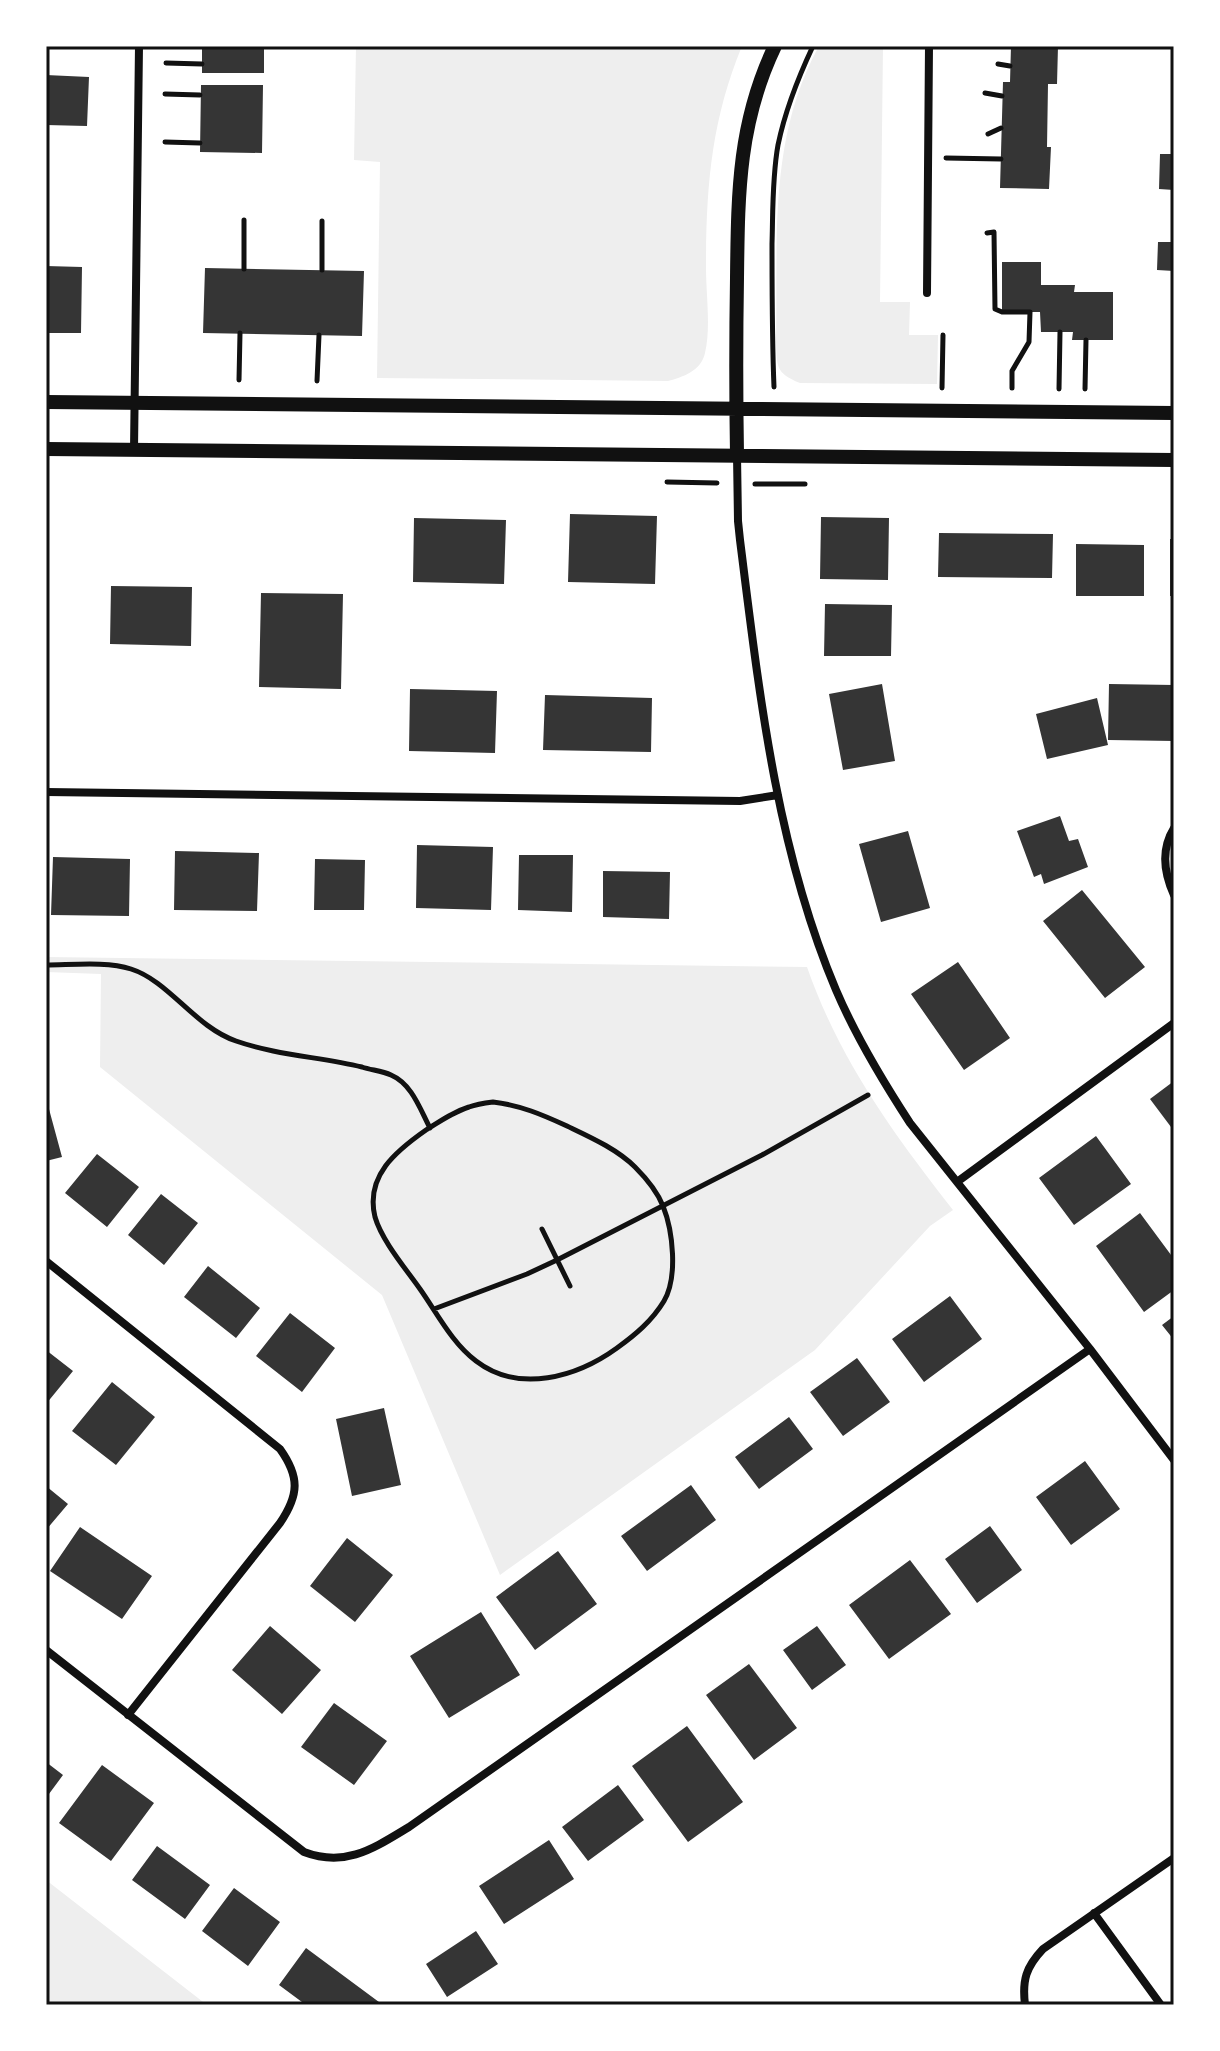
<svg xmlns="http://www.w3.org/2000/svg" width="1220" height="2051" viewBox="0 0 1220 2051" font-family="'Zilla Slab',serif">
	<rect width="100%" height="100%" fill="#fff"/>
	<path fill="#eee" d="M356,46H742C711,121 706,188 706,268C706,294 711,328 705,353C701,371 683,377 668,381L377,378L380,162L354,160Z
		M819,46H883L880,302H910L909,335H938L937,384L800,383C775,373 777,366 776,341C778,239 768,139 819,46Z
		M46,957L807,967C840,1061 893,1133 953,1210L930,1226L815,1350L500,1575L382,1295L100,1067L101,974L46,972Z
		M46,1880L207,2005H46Z"/>
	<path fill="#353535" d="M202,46H264V73H202Z
		M1011,46H1058L1057,84H1048L1047,147H1051L1049,189L1000,188L1003,82H1010Z
		M46,75L89,77L87,126L46,125Z
		M201,85H263L262,153L200,152Z
		M1160,154H1174V190L1159,189Z
		M1158,242H1174V271L1157,270Z
		M1002,262H1041V285H1075L1074,292H1113V340H1072L1073,332H1041L1040,312H1002Z
		M46,266L82,267L81,333H46Z
		M205,268L364,271L362,336L203,333Z
		M570,514L657,516L655,584L568,582Z
		M821,517L889,518L888,580L820,579Z
		M414,518L506,520L504,584L413,582Z
		M939,533L1053,534L1052,578L938,577Z
		M1170,539H1174V596H1170Z
		M1076,544L1144,545V596H1076Z
		M111,586L192,587L191,646L110,644Z
		M261,593L343,594L341,689L259,687Z
		M825,604L892,605L891,656H824Z
		M882,684L895,761L843,770L829,694Z
		M1109,684L1174,685V741L1108,740Z
		M410,689L497,691L495,753L409,751Z
		M545,695L652,698L651,752L543,750Z
		M1097,698L1108,745L1047,759L1036,714Z
		M1060,816L1069,841L1078,839L1088,867L1044,884L1041,874L1034,877L1017,831Z
		M908,831L930,908L881,922L859,844Z
		M417,845L493,847L491,910L416,908Z
		M175,851L259,853L257,911L174,910Z
		M519,855H573L572,912L518,910Z
		M53,857L130,859L129,916L51,915Z
		M315,859L365,860L364,910H314Z
		M603,871L670,872L669,919L603,917Z
		M1082,890L1145,967L1105,998L1043,921Z
		M958,962L1010,1038L964,1070L911,994Z
		M1174,1081V1131L1150,1099Z
		M46,1098L62,1157L46,1161Z
		M1096,1136L1131,1184L1074,1225L1039,1178Z
		M97,1154L139,1187L107,1227L65,1193Z
		M161,1194L198,1223L164,1265L128,1235Z
		M1140,1213L1174,1259V1290L1144,1312L1096,1246Z
		M208,1266L260,1308L236,1338L184,1297Z
		M950,1296L982,1339L924,1382L892,1339Z
		M290,1313L335,1348L302,1392L256,1356Z
		M1174,1316V1340L1162,1325Z
		M46,1350L73,1371L46,1404Z
		M857,1358L890,1402L843,1436L810,1392Z
		M112,1382L155,1417L116,1465L72,1431Z
		M384,1408L401,1485L352,1496L336,1419Z
		M789,1417L813,1449L759,1489L735,1457Z
		M1085,1461L1120,1509L1071,1545L1036,1497Z
		M691,1485L716,1520L647,1571L621,1536Z
		M46,1486L68,1504L46,1530Z
		M990,1526L1022,1570L977,1603L945,1559Z
		M80,1527L152,1576L122,1619L50,1571Z
		M347,1538L393,1575L355,1622L310,1586Z
		M558,1551L597,1604L535,1650L496,1597Z
		M910,1560L951,1614L889,1659L849,1605Z
		M481,1612L520,1675L449,1718L410,1656Z
		M270,1626L321,1670L282,1714L232,1670Z
		M817,1626L846,1665L812,1690L783,1650Z
		M749,1664L797,1728L754,1760L706,1695Z
		M334,1703L387,1741L354,1785L301,1747Z
		M687,1726L743,1802L688,1842L632,1766Z
		M46,1762L63,1775L46,1798Z
		M102,1765L154,1803L111,1861L59,1823Z
		M618,1785L644,1820L588,1861L562,1827Z
		M549,1840L574,1879L504,1924L479,1886Z
		M157,1846L210,1885L185,1919L132,1880Z
		M234,1888L280,1922L248,1966L202,1931Z
		M476,1931L498,1964L447,1997L426,1964Z
		M306,1948L383,2005H306L279,1985Z"/>
	<g fill="none" stroke-linecap="round" stroke-linejoin="round">
		<path stroke="#111" stroke-width="5" d="M166,63L202,64
			M998,64L1010,66
			M985,93L1002,96
			M165,94L200,95
			M988,134L1001,128
			M165,142L200,143
			M946,158L1001,159
			M244,220V269
			M322,221V270
			M987,233L994,232L995,309L1002,312H1030L1029,342L1012,371V388
			M239,380L240,333
			M317,381L319,335
			M774,387C772,339 772,292 772,244C773,212 772,178 778,145C785,111 798,78 813,46
			M942,388L943,335
			M1059,389L1060,332
			M1085,389L1086,340
			M667,482L717,483
			M755,484H805
			M46,965C71,965 107,961 131,969C169,981 195,1027 236,1041C276,1055 320,1057 362,1067C371,1070 382,1071 391,1075C412,1084 420,1109 430,1128
			M493,1102C520,1105 543,1115 567,1126C590,1137 617,1149 635,1167C646,1178 657,1191 663,1206C673,1231 678,1277 664,1301C652,1321 635,1335 617,1348C577,1377 519,1394 476,1361C452,1343 437,1313 420,1289C406,1269 382,1241 375,1217C365,1176 396,1151 426,1130C440,1121 453,1112 469,1107C477,1104 485,1103 493,1102Z
			M542,1229L570,1286
			M434,1309L527,1274L557,1260L762,1155L868,1095"/>
		<path stroke="#111" stroke-width="8" d="M927,293L929,46
			M134,450L139,46
			M737,455L738,521L740,540C759,691 776,848 836,990C856,1037 882,1080 910,1123L1090,1349L1174,1460
			M46,792L740,801L778,795
			M1174,828C1161,849 1164,873 1174,895
			M957,1182L1174,1023
			M46,1261L280,1449C300,1477 299,1495 280,1523L128,1715
			M46,1650L304,1852C346,1868 374,1848 409,1827L1090,1349
			M1094,1913L1161,2005
			M1025,2005C1022,1980 1026,1967 1043,1949L1174,1858"/>
		<path stroke="#111" stroke-width="14" d="M46,402L1174,413
			M46,449L1174,460
			M737,454C736,395 736,337 737,278C738,194 738,123 775,46"/>
	</g>
	<rect width="1220" height="2051" fill="none" stroke="#ffffff" stroke-width="96"/>
	<rect x="48" y="48" width="1124" height="1955" fill="none" stroke="#111" stroke-width="3"/>
</svg>
